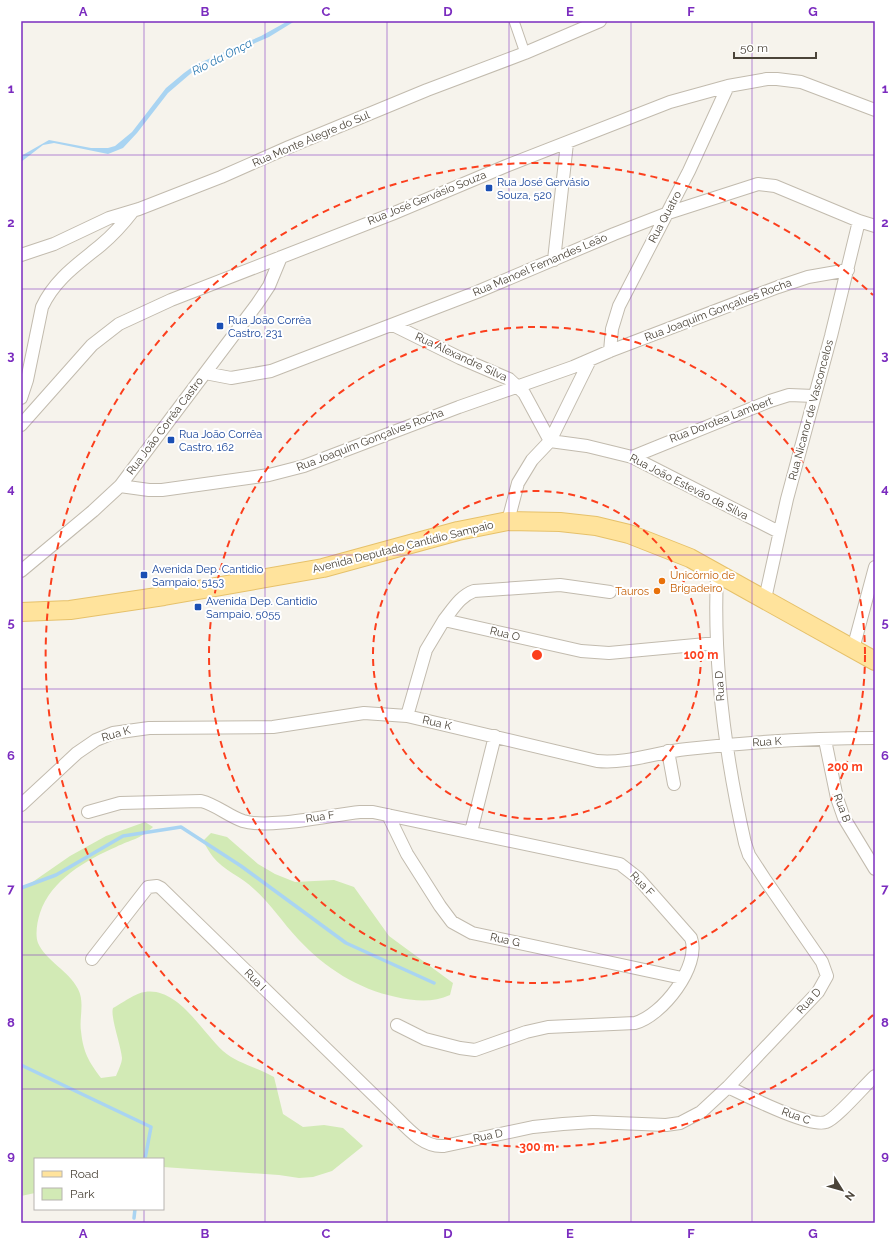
<svg xmlns="http://www.w3.org/2000/svg" width="896" height="1244" viewBox="0 0 896 1244" font-family="Raleway,sans-serif">
	<rect width="100%" height="100%" fill="#f6f3ec"/>
	<path fill="#d2eab5" d="M145,822L153,827C139,840 132,839 116,847C86,860 51,880 40,913C37,922 35,935 38,943C45,960 69,971 78,989C85,1002 79,1018 81,1031C83,1052 89,1062 101,1078L116,1076C118,1071 122,1063 122,1058C121,1046 110,1016 113,1008C121,1004 137,992 145,992C178,987 202,1032 223,1051C238,1064 257,1067 274,1077L283,1114L303,1127L324,1125L343,1128L363,1146L332,1171L313,1177L299,1178L279,1175L163,1167V1159H35V1193L21,1196V890L70,856L106,836Z
		M211,833L227,837L258,864L275,874L295,882L334,880L354,887L389,936L453,983L450,995C433,1003 414,1001 396,997C358,989 325,968 298,939C283,923 270,903 254,889C242,877 223,870 213,857C209,852 206,846 203,841Z"/>
	<path fill="#a9d4f2" d="M288,21H295L269,37L196,69L168,93L137,133L123,148L108,154L54,143L43,145L21,162V156L49,140L91,148H108L115,146L132,132L166,88L184,73L195,65L261,36Z"/>
	<g fill="none" stroke-linecap="round" stroke-linejoin="round">
		<path stroke="#a9d4f2" stroke-width="3.5" d="M21,888L56,875L123,836L181,827L241,866L346,943L434,983
			M21,1065L151,1127L145,1159
			M134,1218L135,1209"/>
		<defs>
			<path id="pedestrian" d="M514,21L525,53"/>
			<path id="minor" d="M21,255L54,244L109,218L139,209L221,177L289,147L427,90L525,53L600,21
				M554,260L567,143
				M393,325L460,358L509,379L524,393L550,441
				M610,351L612,329L619,306L689,171L728,86
				M205,373L231,378L271,371L477,292L614,234L668,213L758,184L775,186L859,221L875,226
				M21,398L27,380L42,307C55,279 78,264 101,245C113,235 123,224 133,211
				M21,425L92,345L119,324L171,300L392,214L506,166L670,102L728,86L767,79H777L801,82L875,110
				M550,441L587,446L632,457L779,532
				M632,457L770,401L789,395L814,396
				M120,486L149,490H162L269,475L304,466L459,407L573,367L610,351L778,287L808,277L848,270
				M508,521L518,483L532,460L550,441L590,360
				M21,571L93,511L120,486L257,304L269,286L281,257
				M765,599L787,499L831,336L859,221
				M444,620C453,609 460,596 474,591L560,585L610,592
				M853,649L875,567
				M407,716L426,650L444,620L581,651L609,653L717,643
				M825,740L837,798L844,818L875,869
				M668,751L674,784
				M21,805L77,753L96,740L113,733L149,728L273,727L364,713L407,716L597,761C628,764 657,752 687,749C749,742 812,738 875,738
				M88,812L120,803L201,801C217,805 228,816 243,821C269,829 330,815 360,812H373L620,864L638,878L691,938C701,966 662,1016 635,1023L548,1027L526,1032L475,1050L460,1048L425,1039L397,1025
				M388,815L407,854L440,906L452,922L472,933L682,978
				M471,832L495,736
				M92,959L148,887L157,886L161,888L388,1109C404,1124 421,1148 444,1146L533,1127L563,1124L593,1122L666,1125L680,1123L701,1112L728,1087L818,992L827,976L822,962L766,881L749,855L745,843C725,755 713,664 717,573
				M728,1087C745,1095 810,1128 826,1122C836,1119 865,1085 875,1076"/>
			<path id="primary" d="M21,612L70,610L164,596L323,568L458,531L508,521L560,522L596,526L629,534L690,558L875,661"/>
		</defs>
		<use href="#pedestrian" stroke="#c2bbae" stroke-width="11"/>
		<use href="#minor" stroke="#c2bbae" stroke-width="14"/>
		<use href="#primary" stroke="#e6c16a" stroke-width="20"/>
		<use href="#pedestrian" stroke="#fff" stroke-width="9"/>
		<use href="#minor" stroke="#fff" stroke-width="12"/>
		<use href="#primary" stroke="#ffe39c" stroke-width="18"/>
	</g>
	<path fill="none" stroke="#7b2cbf" stroke-width="1" stroke-opacity="0.55" d="M144,21V1159M265,21V1223M387,21V1223M509,21V1223M631,21V1223M752,21V1223M21,155H875M21,289H875M21,422H875M21,555H875M21,689H875M21,822H875M21,955H875M21,1089H875M144,1209V1223"/>
	<g fill="none" stroke="#fc3f1d" stroke-width="2" stroke-dasharray="7 5">
		<circle cx="537" cy="655" r="164"/>
		<circle cx="537" cy="655" r="328"/>
		<path d="M873 1015A492 492 0 1 1 873 295"/>
	</g>
	<g fill="#1a4fb4" stroke="#fff" stroke-width="1.5">
		<rect x="485" y="184" width="8" height="8" rx="2"/>
		<rect x="216" y="322" width="8" height="8" rx="2"/>
		<rect x="167" y="436" width="8" height="8" rx="2"/>
		<rect x="140" y="571" width="8" height="8" rx="2"/>
		<rect x="194" y="603" width="8" height="8" rx="2"/>
	</g>
	<g fill="#e8710a" stroke="#fff" stroke-width="1.5">
		<circle cx="662" cy="581" r="4"/>
		<circle cx="657" cy="591" r="4"/>
	</g>
	<g text-anchor="middle" dominant-baseline="central" stroke-width="4" stroke-linejoin="round" paint-order="stroke">
		<g font-size="11" fill="#4b4439" stroke="#fff">
			<text transform="translate(311 139) rotate(-23)">Rua Monte Alegre do Sul</text>
			<text transform="translate(427 198) rotate(-22)">Rua José Gervásio Souza</text>
			<text transform="translate(665 217) rotate(-62)">Rua Quatro</text>
			<text transform="translate(540 265) rotate(-23)">Rua Manoel Fernandes Leão</text>
			<text transform="translate(718 310) rotate(-21)">Rua Joaquim Gonçalves Rocha</text>
			<text transform="translate(461 357) rotate(25)">Rua Alexandre Silva</text>
			<text transform="translate(811 410) rotate(-75)">Rua Nicanor de Vasconcelos</text>
			<text transform="translate(721 420) rotate(-21)">Rua Dorotea Lambert</text>
			<text transform="translate(165 426) rotate(-53)">Rua João Corrêa Castro</text>
			<text transform="translate(370 440) rotate(-21)">Rua Joaquim Gonçalves Rocha</text>
			<text transform="translate(689 487) rotate(27)">Rua João Estevão da Silva</text>
			<text transform="translate(403 547) rotate(-14)">Avenida Deputado Cantídio Sampaio</text>
			<text transform="translate(505 634) rotate(13)">Rua O</text>
			<text transform="translate(720 686) rotate(-93)">Rua D</text>
			<text transform="translate(437 723) rotate(13)">Rua K</text>
			<text transform="translate(116 734) rotate(-16)">Rua K</text>
			<text transform="translate(767 742) rotate(-3)">Rua K</text>
			<text transform="translate(842 808) rotate(70)">Rua B</text>
			<text transform="translate(320 817) rotate(-8)">Rua F</text>
			<text transform="translate(642 884) rotate(46)">Rua F</text>
			<text transform="translate(505 940) rotate(12)">Rua G</text>
			<text transform="translate(255 980) rotate(45)">Rua I</text>
			<text transform="translate(809 1001) rotate(-48)">Rua D</text>
			<text transform="translate(796 1116) rotate(20)">Rua C</text>
			<text transform="translate(488 1136) rotate(-12)">Rua D</text>
		</g>
		<g font-size="11" fill="#164399" stroke="#fff" text-anchor="start">
			<text x="497" y="182">Rua José Gervásio<tspan x="497" dy="13">Souza, 520</tspan></text>
			<text x="228" y="320">Rua João Corrêa<tspan x="228" dy="13">Castro, 231</tspan></text>
			<text x="179" y="434">Rua João Corrêa<tspan x="179" dy="13">Castro, 162</tspan></text>
			<text x="152" y="569">Avenida Dep. Cantidio<tspan x="152" dy="13">Sampaio, 5153</tspan></text>
			<text x="206" y="601">Avenida Dep. Cantidio<tspan x="206" dy="13">Sampaio, 5055</tspan></text>
		</g>
		<g font-size="11" fill="#c56008" stroke="#fff" text-anchor="start">
			<text x="670" y="575">Unicórnio de<tspan x="670" dy="13">Brigadeiro</tspan></text>
			<text x="649" y="591" text-anchor="end">Tauros</text>
		</g>
		<g font-size="12" font-style="italic" fill="#2e7ab2" stroke="#fff">
			<text transform="translate(222 57) rotate(-27)">Rio da Onça</text>
		</g>
	</g>
	<circle cx="537" cy="655" r="6" fill="#fc3f1d" stroke="#fff" stroke-width="2"/>
	<g font-size="12" text-anchor="middle" font-weight="bold" fill="#fc3f1d" stroke="#fff" stroke-width="4" stroke-linejoin="round" paint-order="stroke">
		<text x="701" y="659">100 m</text>
		<text x="845" y="771">200 m</text>
		<text x="537" y="1151">300 m</text>
	</g>
	<rect width="896" height="1244" fill="none" stroke="#ffffff" stroke-width="44"/>
	<rect x="34" y="1158" width="130" height="52" fill="#ffffff" stroke="#b7b4b0"/>
	<rect x="42" y="1171" width="20" height="6" fill="#ffe39c" stroke="#b7b4b0"/>
	<text x="70" y="1178" font-size="12" fill="#4b4439">Road</text>
	<rect x="42" y="1188" width="20" height="12" fill="#d2eab5" stroke="#b7b4b0"/>
	<text x="70" y="1198" font-size="12" fill="#4b4439">Park</text>
	<g transform="translate(842 1190) rotate(127)" stroke="#ffffff" stroke-width="3" paint-order="stroke">
	<path d="M0-3L7 15L0 10L-7 15Z" fill="#4b4439"/>
	<text y="-6" font-size="11" font-weight="bold" text-anchor="middle" fill="#4b4439">N</text>
	</g>
	<path d="M734 52v6h82v-6" fill="none" stroke="#4b4439" stroke-width="2"/>
	<text x="740" y="52" font-size="12" fill="#4b4439" stroke="#ffffff" stroke-width="3" paint-order="stroke">50 m</text>
	<rect x="22" y="22" width="852" height="1200" fill="none" stroke="#7b2cbf" stroke-width="1.5"/>
	<g font-size="13" text-anchor="middle" font-weight="bold" fill="#7b2cbf">
		<text x="83" y="16">A</text>
		<text x="205" y="16">B</text>
		<text x="326" y="16">C</text>
		<text x="448" y="16">D</text>
		<text x="570" y="16">E</text>
		<text x="691" y="16">F</text>
		<text x="813" y="16">G</text>
		<text x="11" y="93">1</text>
		<text x="885" y="93">1</text>
		<text x="11" y="227">2</text>
		<text x="885" y="227">2</text>
		<text x="11" y="360">3</text>
		<text x="885" y="360">3</text>
		<text x="11" y="493">4</text>
		<text x="885" y="493">4</text>
		<text x="11" y="627">5</text>
		<text x="885" y="627">5</text>
		<text x="11" y="760">6</text>
		<text x="885" y="760">6</text>
		<text x="11" y="893">7</text>
		<text x="885" y="893">7</text>
		<text x="11" y="1027">8</text>
		<text x="885" y="1027">8</text>
		<text x="11" y="1160">9</text>
		<text x="885" y="1160">9</text>
		<text x="83" y="1238">A</text>
		<text x="205" y="1238">B</text>
		<text x="326" y="1238">C</text>
		<text x="448" y="1238">D</text>
		<text x="570" y="1238">E</text>
		<text x="691" y="1238">F</text>
		<text x="813" y="1238">G</text>
	</g>
</svg>
